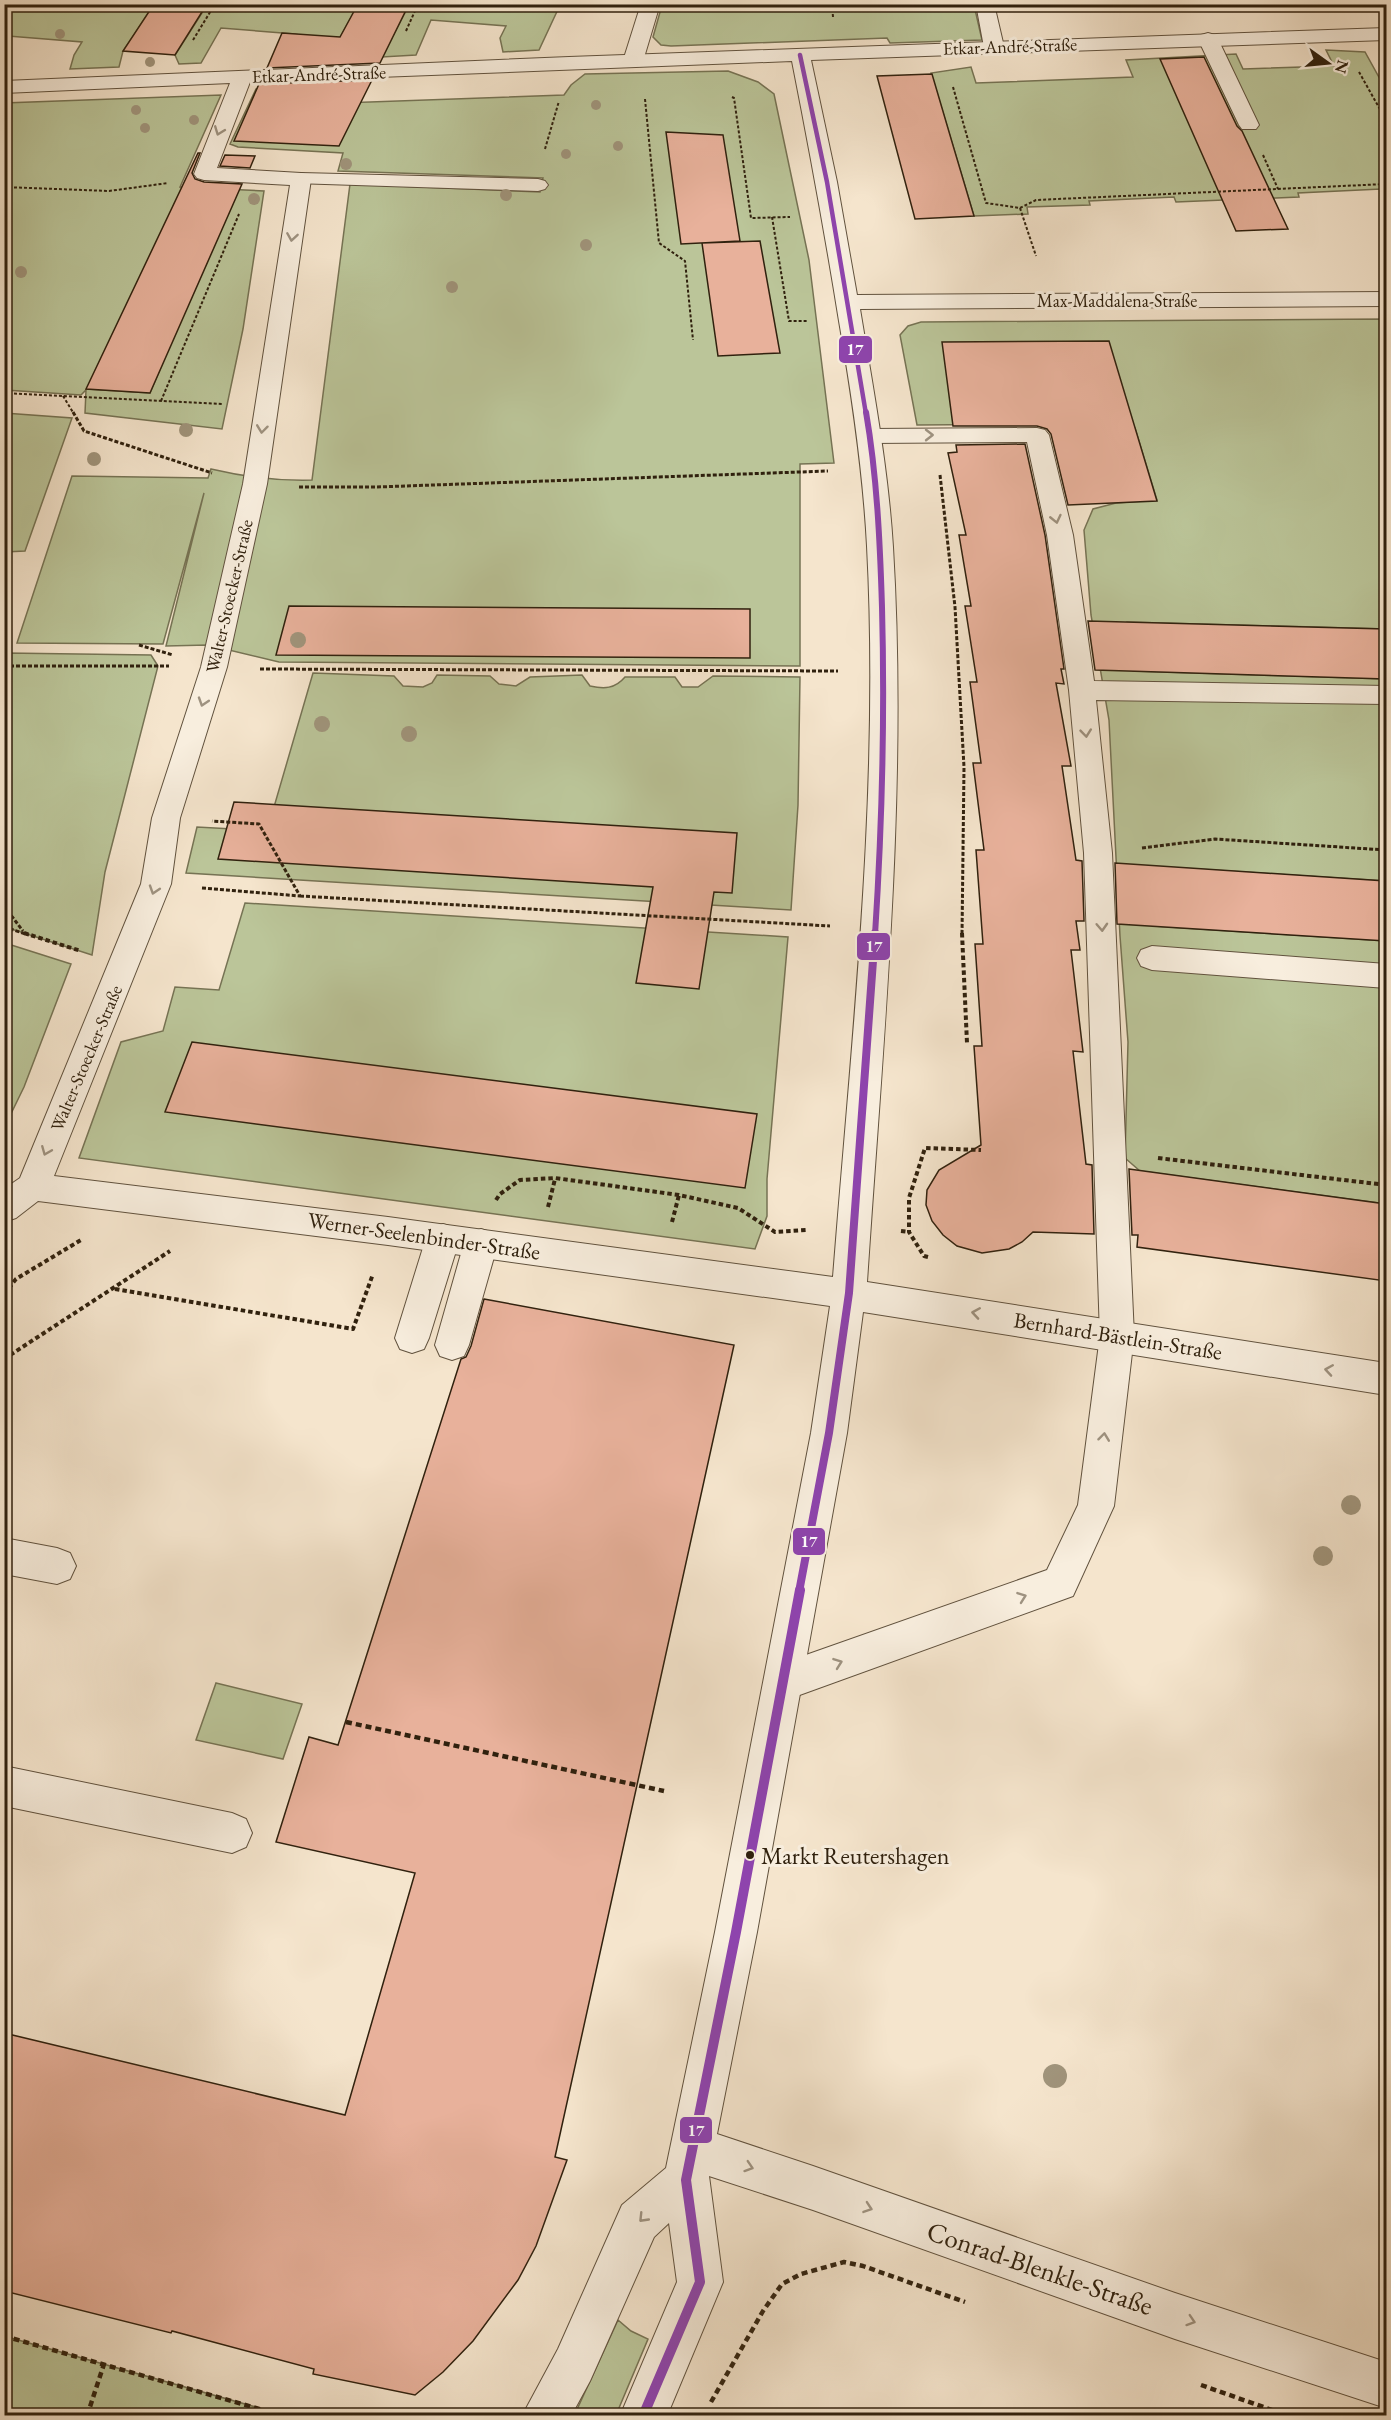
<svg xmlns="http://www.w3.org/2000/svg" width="1391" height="2420" viewBox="0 0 1391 2420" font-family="'EB Garamond',serif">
	<rect width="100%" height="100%" fill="#f5e5cd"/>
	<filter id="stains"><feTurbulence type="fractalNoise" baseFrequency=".00333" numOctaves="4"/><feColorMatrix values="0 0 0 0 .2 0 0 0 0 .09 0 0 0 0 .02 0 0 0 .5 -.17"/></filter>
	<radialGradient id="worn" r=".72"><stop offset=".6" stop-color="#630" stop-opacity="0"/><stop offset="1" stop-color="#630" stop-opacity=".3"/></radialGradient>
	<path fill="#bbc599" stroke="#767354" stroke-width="1.5" fill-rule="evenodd" d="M5,5H154L123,51L119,67L70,69L74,55L82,42L8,36L5,41Z
		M207,5H358L337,43L295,34L221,28L201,63L179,64L175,55Z
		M409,5H560L539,50L503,52L500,38L506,26L431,20L416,55L382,57Z
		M974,5L982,40L890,43L887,38L671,46L661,45L653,37L662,5Z
		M1326,50L1365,52L1386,90V193L1381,189L1298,193L1299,197L1176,202L1174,197L1089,201L1090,205L1027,207L1028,214L974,216L931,73L971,67L976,83L1133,77L1126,60L1236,54L1243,69L1334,66Z
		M728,71L758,82L774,94L809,260L834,463L800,464V666L279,662L208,645L166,646L204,493L163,644L17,643L72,476L208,478L211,469C245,477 277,481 312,480L350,184L540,192L543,178L338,171L343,153L238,147L230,144L256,89L317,87L314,104L564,95L571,85L585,74Z
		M221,95L180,187L264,191L243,329L222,429L85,413L86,390L81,395L5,390L4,103ZM161,367L150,393L87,389Z
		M1386,319V629L1127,622L1133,671L1386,679V881L1150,866L1154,926L1386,941V1204L1140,1171L1125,1158L1128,1042L1120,936L1109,720L1091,615L1084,530L1093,509L1116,503L1157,500L1135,428L1046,424L917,425L900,335L908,326L921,322Z
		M4,413L72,418L25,551L5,552Z
		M5,653L151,655L158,666L105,872L92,955L5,927Z
		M313,673L394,676L403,686L423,687L432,683L437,675L490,676L499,684L516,686L530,677L582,675L590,686C604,689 615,689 625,677H675L682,687H698L713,676L800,677L798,805L791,910L186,873L197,827L267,831Z
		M245,903L788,937L767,1179V1216L755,1249L79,1158L121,1042L163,1031L175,987L219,990Z
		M5,943L71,964L24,1087L5,1126Z
		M216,1683L302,1704L283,1759L196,1740Z
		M618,2320L631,2331L648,2339L616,2415L574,2416Z
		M4,2336L284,2415H5Z"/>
	<path fill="#e8b19b" stroke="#30210e" stroke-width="1.5" d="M154,4H207L175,55L123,51Z
		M358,4H409L380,63L267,68L282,33L340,37Z
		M1204,57L1237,126L1242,131L1288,229L1236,231L1160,59Z
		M932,74L952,142L974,216L915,219L877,76Z
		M372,80L339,146L234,141L259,84Z
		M666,132L723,135L740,241L681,244Z
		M198,153H200L192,173L195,179L204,182L242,184L150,393L86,389Z
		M225,155L255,156L250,168L220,166Z
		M760,241L780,353L718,356L702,243Z
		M1109,341L1157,501L1068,505L1051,434L1047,429L1037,426H953L942,342Z
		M1025,444L1045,535L1064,669H1061L1064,684L1056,683L1071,766H1062L1076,860L1082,861L1084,921H1076L1080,950H1071L1083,1052L1073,1051L1086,1164L1092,1165L1094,1234L1033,1232L1022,1242L1009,1249L982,1253L957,1246L943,1235L932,1221L926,1205L927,1190L939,1170L981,1145L974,1046H982L975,944H983L976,850H984L973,763H981L970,682H977L965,606H971L959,535H966L948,453L957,452L956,445Z
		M289,606L750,609V658L276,655Z
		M1088,621L1386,629V679L1095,670Z
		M234,802L737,833L732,893L714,892L699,989L636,983L653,887L218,859Z
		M1115,863L1386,881V941L1117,924Z
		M192,1042L757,1114L745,1188L165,1112Z
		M1129,1169L1386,1204V1281L1137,1247L1138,1235H1132Z
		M484,1299L734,1345L555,2157L567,2160L536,2246L518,2280L473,2341L443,2372L415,2395L313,2374L314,2369L172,2331L171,2333L4,2291V2033L345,2115L415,1873L276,1842L309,1737L338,1745L461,1359L466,1357L471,1346Z"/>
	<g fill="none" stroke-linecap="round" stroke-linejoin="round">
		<defs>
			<path id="service" d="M641,4H660L643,61L640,65H626L623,61Z
				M976,4H994L1004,47L1001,51H987L984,47Z
				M1208,33L1215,35L1218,39L1259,125L1256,129H1242L1239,125L1198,39L1201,35Z
				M301,173L538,179L545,181L548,185L545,189L538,191L294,183L291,179L294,175Z
				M1037,428L1045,430L1049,435L1073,535L1094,681L1386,686V704L1096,700L1112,853L1134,1336L1114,1506L1073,1596L783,1701L769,1696L764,1682L769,1668L1047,1570L1078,1505L1100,1336L1084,853L1069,690L1047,535L1027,442L870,443L862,441L858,436L862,431L870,429Z
				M1152,946L1386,964V988L1152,970L1141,966L1137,958L1141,950Z
				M443,1224L455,1228L460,1238L429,1338L424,1349L412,1353L400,1349L395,1338L426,1238L431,1228Z
				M481,1229L493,1233L498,1243L469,1345L464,1356L452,1360L440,1356L435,1345L464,1243L469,1233Z
				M4,1538L57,1548L70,1553L76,1566L70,1579L57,1584L4,1574Z
				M4,1766L232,1813L246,1819L252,1833L246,1847L232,1853L4,1806Z"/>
			<path id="minor" d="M1386,28V40L811,60L837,182L857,295L1386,292V306L860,309C873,388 888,466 893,547C908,792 883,1038 867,1282L1386,1363V1395L863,1312L847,1433L757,1932L717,2134L813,2166L1175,2293L1386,2362V2408L1175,2339L813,2210L709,2176L723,2282L667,2416H620L677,2282L669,2223L654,2237L590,2381L571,2416H522L558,2349L622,2205L666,2168L715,1932L811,1433L830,1306L388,1245L38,1201L16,1218L4,1222V1189L20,1178L141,884L152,818L201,667L243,484L290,185L204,180L197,178L194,174L230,83L4,93V81L569,57ZM792,61C809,147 825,234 839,321C852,396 863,470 867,546C880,790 852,1034 833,1277L388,1217L54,1176L171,884L180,818L227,667L267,484L311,179L308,175L301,173L217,168L250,82Z"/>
		</defs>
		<use href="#service" stroke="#61523e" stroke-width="2"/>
		<use href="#minor" stroke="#61523e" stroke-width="2"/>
		<path stroke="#30210e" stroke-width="2" stroke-dasharray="3 2" stroke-linecap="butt" d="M832,4L833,17
			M4,16L13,4
			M406,31L418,4
			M193,40L215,4
			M1359,72L1386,120
			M953,87L986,203L1020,208L1036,200L1386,184
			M732,97L734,98L751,218L790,217
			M645,99L659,243L685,261L693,340
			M545,149L559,101
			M1263,155L1278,189
			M4,187L109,191L168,183
			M1020,208L1036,256
			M772,217L789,321H807
			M4,393L222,404
			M63,396L74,414
			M161,401L239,214"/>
		<path stroke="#30210e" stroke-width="3" stroke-dasharray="4 2" stroke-linecap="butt" d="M73,412L84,431L212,473
			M940,475L955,607L964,767L962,935
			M299,487H377L828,471
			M139,645L173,655
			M4,666H169
			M260,669L838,671
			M1142,848L1215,839L1386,850
			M202,888L300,896L259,824L212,821
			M300,896L830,926
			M4,906L23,931
			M4,927L29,935"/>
		<path stroke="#30210e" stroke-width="4" stroke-dasharray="4.5 3" stroke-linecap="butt" d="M24,933L81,951
			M962,933L967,1043
			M1158,1158L1386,1185
			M496,1200L500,1194L520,1180L555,1178L679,1195L738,1208L775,1232L806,1230
			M548,1207L555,1179
			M672,1222L679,1195
			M901,1231L909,1232
			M928,1257L924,1256L909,1232V1198L925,1148L981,1150
			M115,1289L353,1329L373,1274
			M4,1294L16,1279L81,1240
			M4,1359L170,1251"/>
		<path stroke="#30210e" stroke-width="4.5" stroke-dasharray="6 4" stroke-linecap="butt" d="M346,1722L664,1791
			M4,2336L284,2416
			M1201,2385L1289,2416
			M711,2402L763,2311L782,2284L801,2274L844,2262L863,2266L965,2302
			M87,2416L104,2364"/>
		<use href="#service" fill="#f8eede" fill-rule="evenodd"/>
		<use href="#minor" fill="#f8eede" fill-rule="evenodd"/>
		<defs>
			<path id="bus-1-far3" d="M800,55L827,182L866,414"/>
			<path id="bus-1-far2" d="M866,412C877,476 880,542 882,607C885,717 882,826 875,935"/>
			<path id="bus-1-far1" d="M799,1592L829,1433L849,1293L875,933"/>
			<path id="bus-1" d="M643,2416L700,2282L686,2180L736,1932L800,1590"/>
		</defs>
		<use href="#bus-1-far3" stroke="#f8eede" stroke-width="8"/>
		<use href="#bus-1-far2" stroke="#f8eede" stroke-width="10"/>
		<use href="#bus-1-far1" stroke="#f8eede" stroke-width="12"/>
		<use href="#bus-1" stroke="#f8eede" stroke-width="14"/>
		<use href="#bus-1-far3" stroke="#8e44ad" stroke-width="4.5"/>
		<use href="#bus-1-far2" stroke="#8e44ad" stroke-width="6"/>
		<use href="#bus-1-far1" stroke="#8e44ad" stroke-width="8"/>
		<use href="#bus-1" stroke="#8e44ad" stroke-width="10"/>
	</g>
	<g fill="#a0947b">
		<circle cx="60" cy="34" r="5"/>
		<circle cx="150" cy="62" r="5"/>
		<circle cx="596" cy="105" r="5"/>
		<circle cx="136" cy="110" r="5"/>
		<circle cx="194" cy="120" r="5"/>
		<circle cx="145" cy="128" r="5"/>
		<circle cx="618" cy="146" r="5"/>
		<circle cx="566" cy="154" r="5"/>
		<circle cx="346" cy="164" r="6"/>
		<circle cx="506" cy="195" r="6"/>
		<circle cx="254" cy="199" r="6"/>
		<circle cx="586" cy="245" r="6"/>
		<circle cx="21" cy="272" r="6"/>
		<circle cx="452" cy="287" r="6"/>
		<circle cx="186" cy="430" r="7"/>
		<circle cx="94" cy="459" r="7"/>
		<circle cx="298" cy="640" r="8"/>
		<circle cx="322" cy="724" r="8"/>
		<circle cx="409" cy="734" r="8"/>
		<circle cx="1351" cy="1505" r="10"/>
		<circle cx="1323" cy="1556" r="10"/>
		<circle cx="1055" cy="2076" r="12"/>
	</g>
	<defs><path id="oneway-chevron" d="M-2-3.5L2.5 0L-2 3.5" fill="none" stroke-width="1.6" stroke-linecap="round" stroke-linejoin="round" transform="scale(1.5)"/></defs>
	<g stroke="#9e9280">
		<use href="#oneway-chevron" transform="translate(219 131) rotate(111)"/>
		<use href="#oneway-chevron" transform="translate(292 237) rotate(99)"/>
		<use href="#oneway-chevron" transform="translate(262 429) rotate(97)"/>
		<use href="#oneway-chevron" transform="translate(929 435)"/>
		<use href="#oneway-chevron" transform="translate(1056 519) rotate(77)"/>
		<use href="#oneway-chevron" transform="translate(203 702) rotate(108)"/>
		<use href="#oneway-chevron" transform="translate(1086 733) rotate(84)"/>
		<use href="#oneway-chevron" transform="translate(154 890) rotate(108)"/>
		<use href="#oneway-chevron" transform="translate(1102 927) rotate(87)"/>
		<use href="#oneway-chevron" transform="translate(46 1151) rotate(112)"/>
		<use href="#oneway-chevron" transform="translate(976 1313) rotate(-171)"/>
		<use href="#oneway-chevron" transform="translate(1329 1370) rotate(-171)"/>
		<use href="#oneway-chevron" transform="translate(1104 1437) rotate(-83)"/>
		<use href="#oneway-chevron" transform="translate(1022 1597) rotate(-20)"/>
		<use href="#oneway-chevron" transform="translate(838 1663) rotate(-20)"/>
		<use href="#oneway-chevron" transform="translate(749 2167) rotate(18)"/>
		<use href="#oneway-chevron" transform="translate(868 2208) rotate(19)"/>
		<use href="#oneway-chevron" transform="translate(643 2218) rotate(134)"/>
		<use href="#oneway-chevron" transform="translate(1191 2321) rotate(18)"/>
	</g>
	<circle fill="#30210e" stroke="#f8eede" stroke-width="2" cx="750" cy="1855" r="5"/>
	<g text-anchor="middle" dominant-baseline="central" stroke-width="6" stroke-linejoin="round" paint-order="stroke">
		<g font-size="18" fill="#30210e" stroke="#f8eede">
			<text transform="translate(1010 46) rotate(-2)">Etkar-André-Straße</text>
			<text transform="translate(319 74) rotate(-2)">Etkar-André-Straße</text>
			<text x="1117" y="300">Max-Maddalena-Straße</text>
			<text transform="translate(229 596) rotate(-77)">Walter-Stoecker-Straße</text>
			<text transform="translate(86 1058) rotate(-67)">Walter-Stoecker-Straße</text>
		</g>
		<g font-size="22" fill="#30210e" stroke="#f8eede">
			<text transform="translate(424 1236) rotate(8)">Werner-Seelenbinder-Straße</text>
			<text transform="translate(1118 1336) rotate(9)">Bernhard-Bästlein-Straße</text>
		</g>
		<g font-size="24" fill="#30210e" stroke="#f8eede" text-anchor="start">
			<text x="761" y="1855">Markt Reutershagen</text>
		</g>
		<g font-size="27" fill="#30210e" stroke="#f8eede">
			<text transform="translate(1040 2268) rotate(19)">Conrad-Blenkle-Straße</text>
		</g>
	</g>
	<g stroke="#f8eede" stroke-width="2">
		<rect x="838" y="335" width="35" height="29" rx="6" fill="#8e44ad"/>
		<rect x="856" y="932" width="35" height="29" rx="6" fill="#8e44ad"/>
		<rect x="792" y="1527" width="34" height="29" rx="6" fill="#8e44ad"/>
		<rect x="679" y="2116" width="34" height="28" rx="6" fill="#8e44ad"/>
	</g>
	<g font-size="16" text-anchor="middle" font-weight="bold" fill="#fff">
		<text x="855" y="355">17</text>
		<text x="874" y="952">17</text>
		<text x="809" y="1547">17</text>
		<text x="696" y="2136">17</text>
	</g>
	<rect width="1391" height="2420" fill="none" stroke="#f5e5cd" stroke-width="24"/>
	<rect x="6" y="6" width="1379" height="2408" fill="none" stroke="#30210e" stroke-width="3"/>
	<rect x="12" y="12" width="1367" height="2396" fill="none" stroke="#30210e" stroke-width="1.5"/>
	<g transform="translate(1328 63) rotate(105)" stroke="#f8eede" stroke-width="4.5" paint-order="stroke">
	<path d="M0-4.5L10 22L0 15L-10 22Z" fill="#30210e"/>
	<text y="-9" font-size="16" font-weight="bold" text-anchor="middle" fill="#30210e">N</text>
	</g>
	<rect width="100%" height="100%" filter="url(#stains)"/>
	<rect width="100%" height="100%" fill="url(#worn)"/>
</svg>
